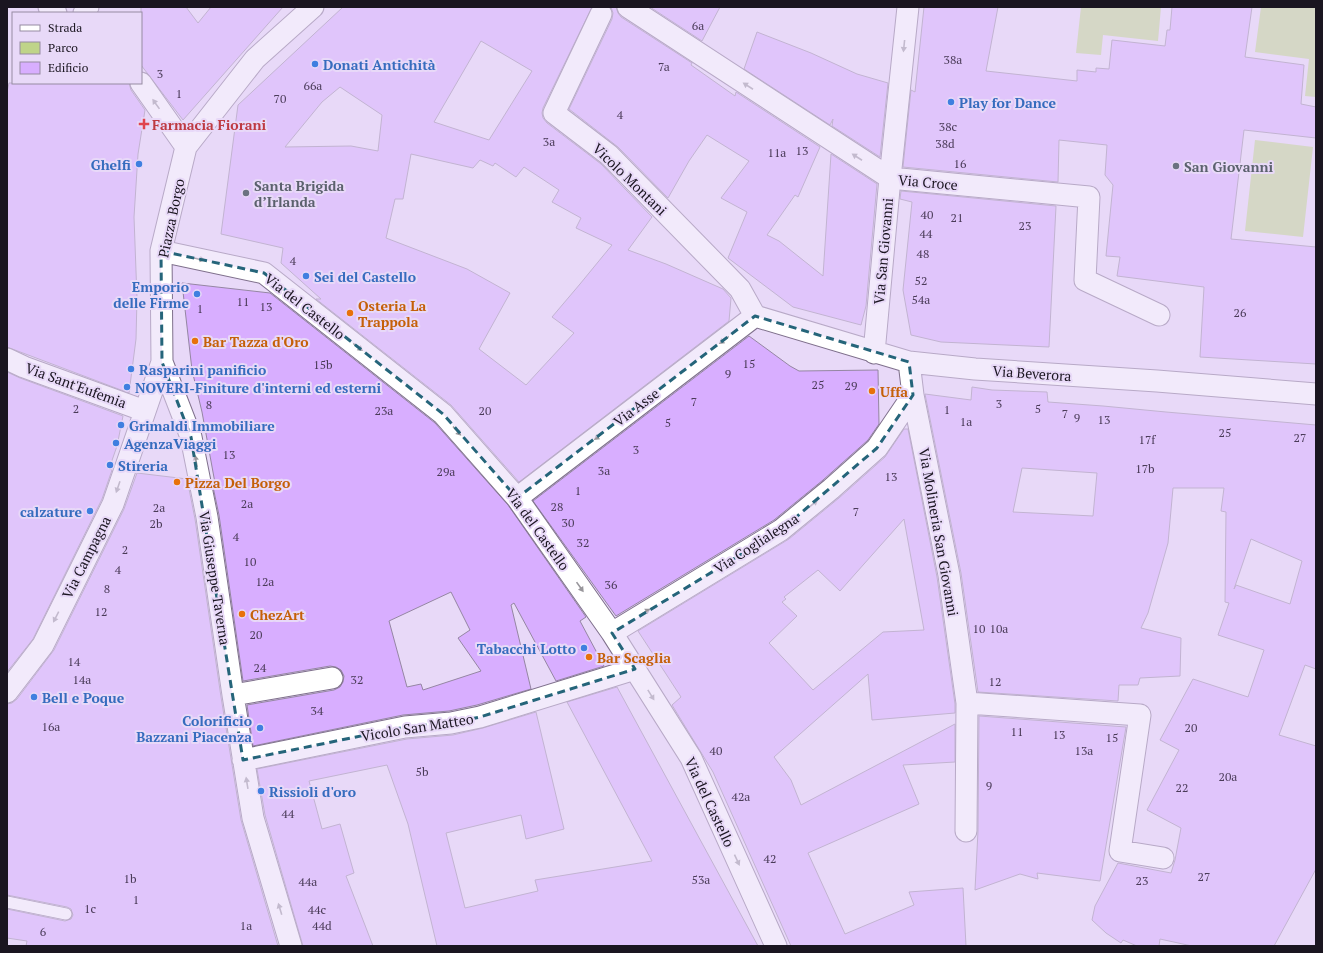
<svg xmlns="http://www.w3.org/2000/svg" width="1323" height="953" viewBox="0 0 1323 953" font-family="'PT Serif',serif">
	<rect width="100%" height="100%" fill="#e8d9f8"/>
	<path fill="#bfd489" d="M1081,7H1161L1158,41L1103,35L1101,55L1076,53Z
		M1261,7H1316V97L1305,96L1309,59L1255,52Z
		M1255,140L1313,147L1303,237L1245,231Z"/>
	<path fill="#d8aeff" stroke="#9586a3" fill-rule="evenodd" d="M141,7H186L198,23L211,7H283L183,120L141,65Z
		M343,7H592L543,108L542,113L543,118L547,123L601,164L652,217L628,250L666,264L723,289L731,298L729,321L519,482L451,405L316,299H321L281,263L283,248L221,234L238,105ZM481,41L532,71L489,140L434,122ZM340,87L382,115L378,151L351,146L285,147L322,102ZM411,154L473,168L480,160L493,166L495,163L516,177L524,167L559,190L552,202L581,218L576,228L612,245L580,284L552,317L574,333L526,385L479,349L510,293L467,269L386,238L395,199H403Z
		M611,7H616L618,13L621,17L692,63L691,65L735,96L736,92L820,147L798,197L795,195L767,235L779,241L823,276L831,154L877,184L866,306L861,325L793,307L728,258L747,212L721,198L749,161L707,135L689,161L668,198L618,147L569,109L612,19L613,13Z
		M650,7H720L702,41Z
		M924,7H998L986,71L1077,81V70L1096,72V68L1109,69L1112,40L1165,46L1167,30H1170L1172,7H1252L1245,57L1304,65L1301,104L1316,107V138L1244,130L1231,239L1316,247V364L1200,357L1204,287L1117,276L1120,257L1106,256L1113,185L1105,175L1107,145L1059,140L1058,182L903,167L911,90L915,92Z
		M757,32L811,53L857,74L888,83L880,157L832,126L833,119L830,125L744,69Z
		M9,83H129L131,90L145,110L138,154L134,217L137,298L136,339L129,393L7,347V92Z
		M901,191L1056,206L1049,347L941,342L911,335L903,290L912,202L900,199Z
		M182,283L270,293L435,423L508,505L586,617L580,621L604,666L556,681L514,603L511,605L531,689L477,705L449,711L403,715L253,746L247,705L334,690L340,687L343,682L344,676L341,670L336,667L330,666L243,681L219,515L212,482L215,483L202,412L192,370ZM451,592L470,630L458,638L481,671L423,690L421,684L407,687L389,621Z
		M749,336L790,366L799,371L878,370L879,424L868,440L823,480L774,520L616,616L533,501Z
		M7,372L20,378L123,416L117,446L109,469L112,470L102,499L33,639L7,672Z
		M972,387L992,390L1047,392L1048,402L1103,406L1166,412L1316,425V669L1305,665L1279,735L1316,746V869L1274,946H1192L1160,939L1159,946H1137L1123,940L1121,943L1106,933L1092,920L1095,906L1118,863L1171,873L1175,860L1181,828L1147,810L1179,750L1160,740L1193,679L1248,697L1264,650L1218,635L1229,603L1225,602L1226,512L1221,511L1224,488H1173L1168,543L1148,613L1141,628L1181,638L1180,676L1140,678L1138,685H1119L1118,701L978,692L961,573L925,394L971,400ZM1022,468L1097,473L1093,516L1013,512ZM1251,539L1302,561L1290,604L1236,585L1234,589Z
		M904,429H908L937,577L955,704V713L872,720L868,674L774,757L791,780L801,805L955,724V762L903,765L919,804L808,853L845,934L914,905L909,892L963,888L966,946H791L713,772L672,705L681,697L638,631L789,539L839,498L885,457ZM904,519L924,630L883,632L813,690L769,643L797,616L782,602L786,599L784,597L818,570L840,591Z
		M137,473L187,479L195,519L221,697L241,820L278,946H26L27,941L7,938V909L65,921L71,919L73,915L71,909L67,907L7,895V704L12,703L17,699L54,650L124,509Z
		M617,687L758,946H437L408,824L387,765L309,781L322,829L340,824L354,873L346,876L373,946H303L265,815L257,769L407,739L453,735L483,728L536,712L564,829L526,839L521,815L446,833L465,908L538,891L535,880L652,861L567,702Z
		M979,716L1126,727L1100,881L1037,873L1038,879L1020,874L975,890L978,831Z"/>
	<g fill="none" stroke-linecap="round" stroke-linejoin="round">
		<defs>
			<path id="lane" d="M7,902L66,914"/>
			<path id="street" d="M49,7L56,13
				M628,7L890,178L1089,197L1085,280L1159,315
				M84,13L88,7
				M601,14L554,113L609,155L740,289L755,316
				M141,83L186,147
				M161,251L264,273L443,414L517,498L612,633L691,758L776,946
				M755,316L909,362L975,369L1157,381L1316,394
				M874,353L890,178L908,7
				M7,359L24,367L145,411
				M162,362L191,437L207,517L233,695L253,818L291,946
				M909,362L913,395L949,575L967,703L966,831
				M517,498L755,316
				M612,633L781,530L831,489L877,448L913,395
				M7,692L43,645L113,504L162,362L161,251L186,147L255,59L313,7
				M233,695L332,678
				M967,703L1140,715L1120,851L1163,858
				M243,760L405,727L451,723L480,717L635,669"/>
		</defs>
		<use href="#lane" stroke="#7f708c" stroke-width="13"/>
		<use href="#street" stroke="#7f708c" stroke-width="23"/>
		<use href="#lane" stroke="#fff" stroke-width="11"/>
		<use href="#street" stroke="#fff" stroke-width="21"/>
	</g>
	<defs><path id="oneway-solid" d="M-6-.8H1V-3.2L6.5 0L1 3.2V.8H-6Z"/></defs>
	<g fill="#98969b">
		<use href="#oneway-solid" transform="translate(904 46) rotate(96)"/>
		<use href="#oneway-solid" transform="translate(748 86) rotate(-147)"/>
		<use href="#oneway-solid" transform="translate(156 104) rotate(-125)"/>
		<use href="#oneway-solid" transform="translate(857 157) rotate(-147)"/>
		<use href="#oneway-solid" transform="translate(199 259) rotate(12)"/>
		<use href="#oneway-solid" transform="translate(724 340) rotate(143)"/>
		<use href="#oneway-solid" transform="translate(358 347) rotate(38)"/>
		<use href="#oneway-solid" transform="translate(457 431) rotate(48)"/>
		<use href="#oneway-solid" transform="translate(599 436) rotate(143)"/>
		<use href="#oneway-solid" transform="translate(196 461) rotate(-101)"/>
		<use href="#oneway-solid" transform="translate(118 487) rotate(109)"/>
		<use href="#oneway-solid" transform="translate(813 504) rotate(-39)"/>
		<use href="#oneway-solid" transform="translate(580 587) rotate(55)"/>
		<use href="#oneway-solid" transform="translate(645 612) rotate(-31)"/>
		<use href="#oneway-solid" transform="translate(56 617) rotate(117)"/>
		<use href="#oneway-solid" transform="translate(651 695) rotate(58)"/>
		<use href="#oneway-solid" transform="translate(247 783) rotate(-99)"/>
		<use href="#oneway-solid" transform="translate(737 860) rotate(65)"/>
		<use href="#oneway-solid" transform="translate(280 909) rotate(-107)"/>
	</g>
	<path d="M0 0H1323V953H0ZM161,251L264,273L443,414L517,498L755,316L909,362L913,395L877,448L781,530L612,633L635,669L480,717L451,723L405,727L243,760L191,437L162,362Z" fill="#e8d9f8" fill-opacity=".55" fill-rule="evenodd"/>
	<path fill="none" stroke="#25657a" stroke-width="3" stroke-dasharray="8 5" stroke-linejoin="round" d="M161,251L264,273L443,414L517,498L755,316L909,362L913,395L877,448L781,530L612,633L635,669L480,717L451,723L405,727L243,760L191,437L162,362Z"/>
	<g fill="#3f7fe0" stroke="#e8d9f8" stroke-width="1.5">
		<circle cx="315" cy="64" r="4"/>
		<circle cx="951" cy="102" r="4"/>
		<circle cx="139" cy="164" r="4"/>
		<circle cx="306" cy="276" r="4"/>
		<circle cx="197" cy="294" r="4"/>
		<circle cx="131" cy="369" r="4"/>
		<circle cx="127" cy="387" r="4"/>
		<circle cx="121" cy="425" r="4"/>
		<circle cx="116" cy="443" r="4"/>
		<circle cx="110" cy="465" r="4"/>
		<circle cx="90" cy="511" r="4"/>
		<circle cx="584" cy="648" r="4"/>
		<circle cx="34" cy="697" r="4"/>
		<circle cx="260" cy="728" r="4"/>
		<circle cx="261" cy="791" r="4"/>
	</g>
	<path fill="#e0444e" stroke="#e8d9f8" stroke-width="1.5" d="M142 118h4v4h4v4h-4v4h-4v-4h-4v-4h4z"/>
	<g fill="#6b7280" stroke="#e8d9f8" stroke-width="1.5">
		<circle cx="1176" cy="166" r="4"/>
		<circle cx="246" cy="193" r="4"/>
	</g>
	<g fill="#e8710a" stroke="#e8d9f8" stroke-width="1.5">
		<circle cx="350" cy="313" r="4"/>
		<circle cx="195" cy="341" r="4"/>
		<circle cx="872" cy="391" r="4"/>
		<circle cx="177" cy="482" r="4"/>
		<circle cx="242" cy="614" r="4"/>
		<circle cx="589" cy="657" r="4"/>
	</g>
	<g text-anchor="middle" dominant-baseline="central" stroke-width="4" stroke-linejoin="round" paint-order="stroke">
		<g font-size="12" fill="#4a3b58">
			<text x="698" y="25">6a</text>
			<text x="953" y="59">38a</text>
			<text x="664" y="66">7a</text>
			<text x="160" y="73">3</text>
			<text x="313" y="85">66a</text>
			<text x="179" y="93">1</text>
			<text x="280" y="98">70</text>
			<text x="620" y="114">4</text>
			<text x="948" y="126">38c</text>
			<text x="549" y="141">3a</text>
			<text x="945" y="143">38d</text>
			<text x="802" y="150">13</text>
			<text x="777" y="152">11a</text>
			<text x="960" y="163">16</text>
			<text x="927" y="214">40</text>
			<text x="957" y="217">21</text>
			<text x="1025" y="225">23</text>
			<text x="926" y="233">44</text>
			<text x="923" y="253">48</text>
			<text x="293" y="260">4</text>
			<text x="921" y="280">52</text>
			<text x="921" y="299">54a</text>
			<text x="243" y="301">11</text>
			<text x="266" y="306">13</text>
			<text x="200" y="308">1</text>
			<text x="1240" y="312">26</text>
			<text x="749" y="363">15</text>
			<text x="323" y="364">15b</text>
			<text x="728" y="373">9</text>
			<text x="818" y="384">25</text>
			<text x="851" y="385">29</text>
			<text x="694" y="401">7</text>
			<text x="999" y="403">3</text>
			<text x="209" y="404">8</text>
			<text x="76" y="408">2</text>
			<text x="1038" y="408">5</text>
			<text x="947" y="409">1</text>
			<text x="384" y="410">23a</text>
			<text x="485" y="410">20</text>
			<text x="1065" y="413">7</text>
			<text x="1077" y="417">9</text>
			<text x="1104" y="419">13</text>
			<text x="966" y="421">1a</text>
			<text x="668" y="422">5</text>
			<text x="1225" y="432">25</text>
			<text x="1300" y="437">27</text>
			<text x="1147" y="439">17f</text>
			<text x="636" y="449">3</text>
			<text x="229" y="454">13</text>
			<text x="1145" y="468">17b</text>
			<text x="604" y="470">3a</text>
			<text x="446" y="471">29a</text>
			<text x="891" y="476">13</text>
			<text x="578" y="490">1</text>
			<text x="247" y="503">2a</text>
			<text x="557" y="506">28</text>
			<text x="159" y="507">2a</text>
			<text x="856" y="511">7</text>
			<text x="568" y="522">30</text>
			<text x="156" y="523">2b</text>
			<text x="236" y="536">4</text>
			<text x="583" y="542">32</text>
			<text x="125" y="549">2</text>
			<text x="250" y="561">10</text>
			<text x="118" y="569">4</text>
			<text x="265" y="581">12a</text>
			<text x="611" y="584">36</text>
			<text x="107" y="588">8</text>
			<text x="101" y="611">12</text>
			<text x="979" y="628">10</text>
			<text x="999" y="628">10a</text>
			<text x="256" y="634">20</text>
			<text x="74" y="661">14</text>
			<text x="260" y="667">24</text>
			<text x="82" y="679">14a</text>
			<text x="357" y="679">32</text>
			<text x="995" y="681">12</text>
			<text x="317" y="710">34</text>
			<text x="51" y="726">16a</text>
			<text x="1191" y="727">20</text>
			<text x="1017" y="731">11</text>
			<text x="1059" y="734">13</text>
			<text x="1112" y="737">15</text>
			<text x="716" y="750">40</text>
			<text x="1084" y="750">13a</text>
			<text x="422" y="771">5b</text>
			<text x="1228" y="776">20a</text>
			<text x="989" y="785">9</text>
			<text x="1182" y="787">22</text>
			<text x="741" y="796">42a</text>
			<text x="288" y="813">44</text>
			<text x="770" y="858">42</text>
			<text x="1204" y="876">27</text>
			<text x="130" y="878">1b</text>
			<text x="701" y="879">53a</text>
			<text x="1142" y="880">23</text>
			<text x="308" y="881">44a</text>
			<text x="136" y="899">1</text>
			<text x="90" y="908">1c</text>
			<text x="317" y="909">44c</text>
			<text x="246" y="925">1a</text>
			<text x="322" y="925">44d</text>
			<text x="43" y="931">6</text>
		</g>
		<g font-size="14" font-weight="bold" fill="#366cbe" stroke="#e8d9f8" text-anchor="start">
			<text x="323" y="64">Donati Antichità</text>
			<text x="959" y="102">Play for Dance</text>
			<text x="131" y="164" text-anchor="end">Ghelfi</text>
			<text x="314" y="276">Sei del Castello</text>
			<text x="189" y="286" text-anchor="end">Emporio<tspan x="189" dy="16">delle Firme</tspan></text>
			<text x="139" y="369">Rasparini panificio</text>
			<text x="135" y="387">NOVERI-Finiture d'interni ed esterni</text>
			<text x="129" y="425">Grimaldi Immobiliare</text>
			<text x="124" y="443">AgenzaViaggi</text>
			<text x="118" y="465">Stireria</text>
			<text x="82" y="511" text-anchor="end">calzature</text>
			<text x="576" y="648" text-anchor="end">Tabacchi Lotto</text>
			<text x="42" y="697">Bell e Poque</text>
			<text x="252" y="720" text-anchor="end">Colorificio<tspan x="252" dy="16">Bazzani Piacenza</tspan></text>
			<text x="269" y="791">Rissioli d'oro</text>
		</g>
		<g font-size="14" font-weight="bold" fill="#be3a42" stroke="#e8d9f8" text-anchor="start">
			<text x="152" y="124">Farmacia Fiorani</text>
		</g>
		<g font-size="14" font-weight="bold" fill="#5b616d" stroke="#e8d9f8" text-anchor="start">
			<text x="1184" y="166">San Giovanni</text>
			<text x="254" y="185">Santa Brigida<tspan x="254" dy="16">d’Irlanda</tspan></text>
		</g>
		<g font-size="14" fill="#1a1520" stroke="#e8d9f8">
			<text transform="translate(630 179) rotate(44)">Vicolo Montani</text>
			<text transform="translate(928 182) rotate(5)">Via Croce</text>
			<text transform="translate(171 218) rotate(-78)">Piazza Borgo</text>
			<text transform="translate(883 251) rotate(-85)">Via San Giovanni</text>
			<text transform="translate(305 306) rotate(38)">Via del Castello</text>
			<text transform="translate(1032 373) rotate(4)">Via Beverora</text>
			<text transform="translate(76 385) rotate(20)">Via Sant'Eufemia</text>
			<text transform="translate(636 407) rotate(-37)">Via Asse</text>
			<text transform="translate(538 529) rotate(54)">Via del Castello</text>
			<text transform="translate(939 532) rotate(80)">Via Molineria San Giovanni</text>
			<text transform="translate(756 543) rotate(-33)">Via Coglialegna</text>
			<text transform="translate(86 557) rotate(-63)">Via Campagna</text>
			<text transform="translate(215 578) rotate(81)">Via Giuseppe Taverna</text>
			<text transform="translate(417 727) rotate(-9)">Vicolo San Matteo</text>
			<text transform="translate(710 802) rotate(65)">Via del Castello</text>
		</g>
		<g font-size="14" font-weight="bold" fill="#c56008" stroke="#e8d9f8" text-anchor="start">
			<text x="358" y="305">Osteria La<tspan x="358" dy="16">Trappola</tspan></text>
			<text x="203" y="341">Bar Tazza d'Oro</text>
			<text x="880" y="391">Uffa</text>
			<text x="185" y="482">Pizza Del Borgo</text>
			<text x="250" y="614">ChezArt</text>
			<text x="597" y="657">Bar Scaglia</text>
		</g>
	</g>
	<rect width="1323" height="953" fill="none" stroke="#1a1520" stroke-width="16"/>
	<rect x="12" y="12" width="130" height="72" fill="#e8d9f8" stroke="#968ba2"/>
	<rect x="20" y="25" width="20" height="6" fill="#ffffff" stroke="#968ba2"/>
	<text x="48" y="32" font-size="12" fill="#1a1520">Strada</text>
	<rect x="20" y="42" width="20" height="12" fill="#bfd489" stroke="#968ba2"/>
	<text x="48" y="52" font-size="12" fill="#1a1520">Parco</text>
	<rect x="20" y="62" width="20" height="12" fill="#d8aeff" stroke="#968ba2"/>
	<text x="48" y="72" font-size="12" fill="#1a1520">Edificio</text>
</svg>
